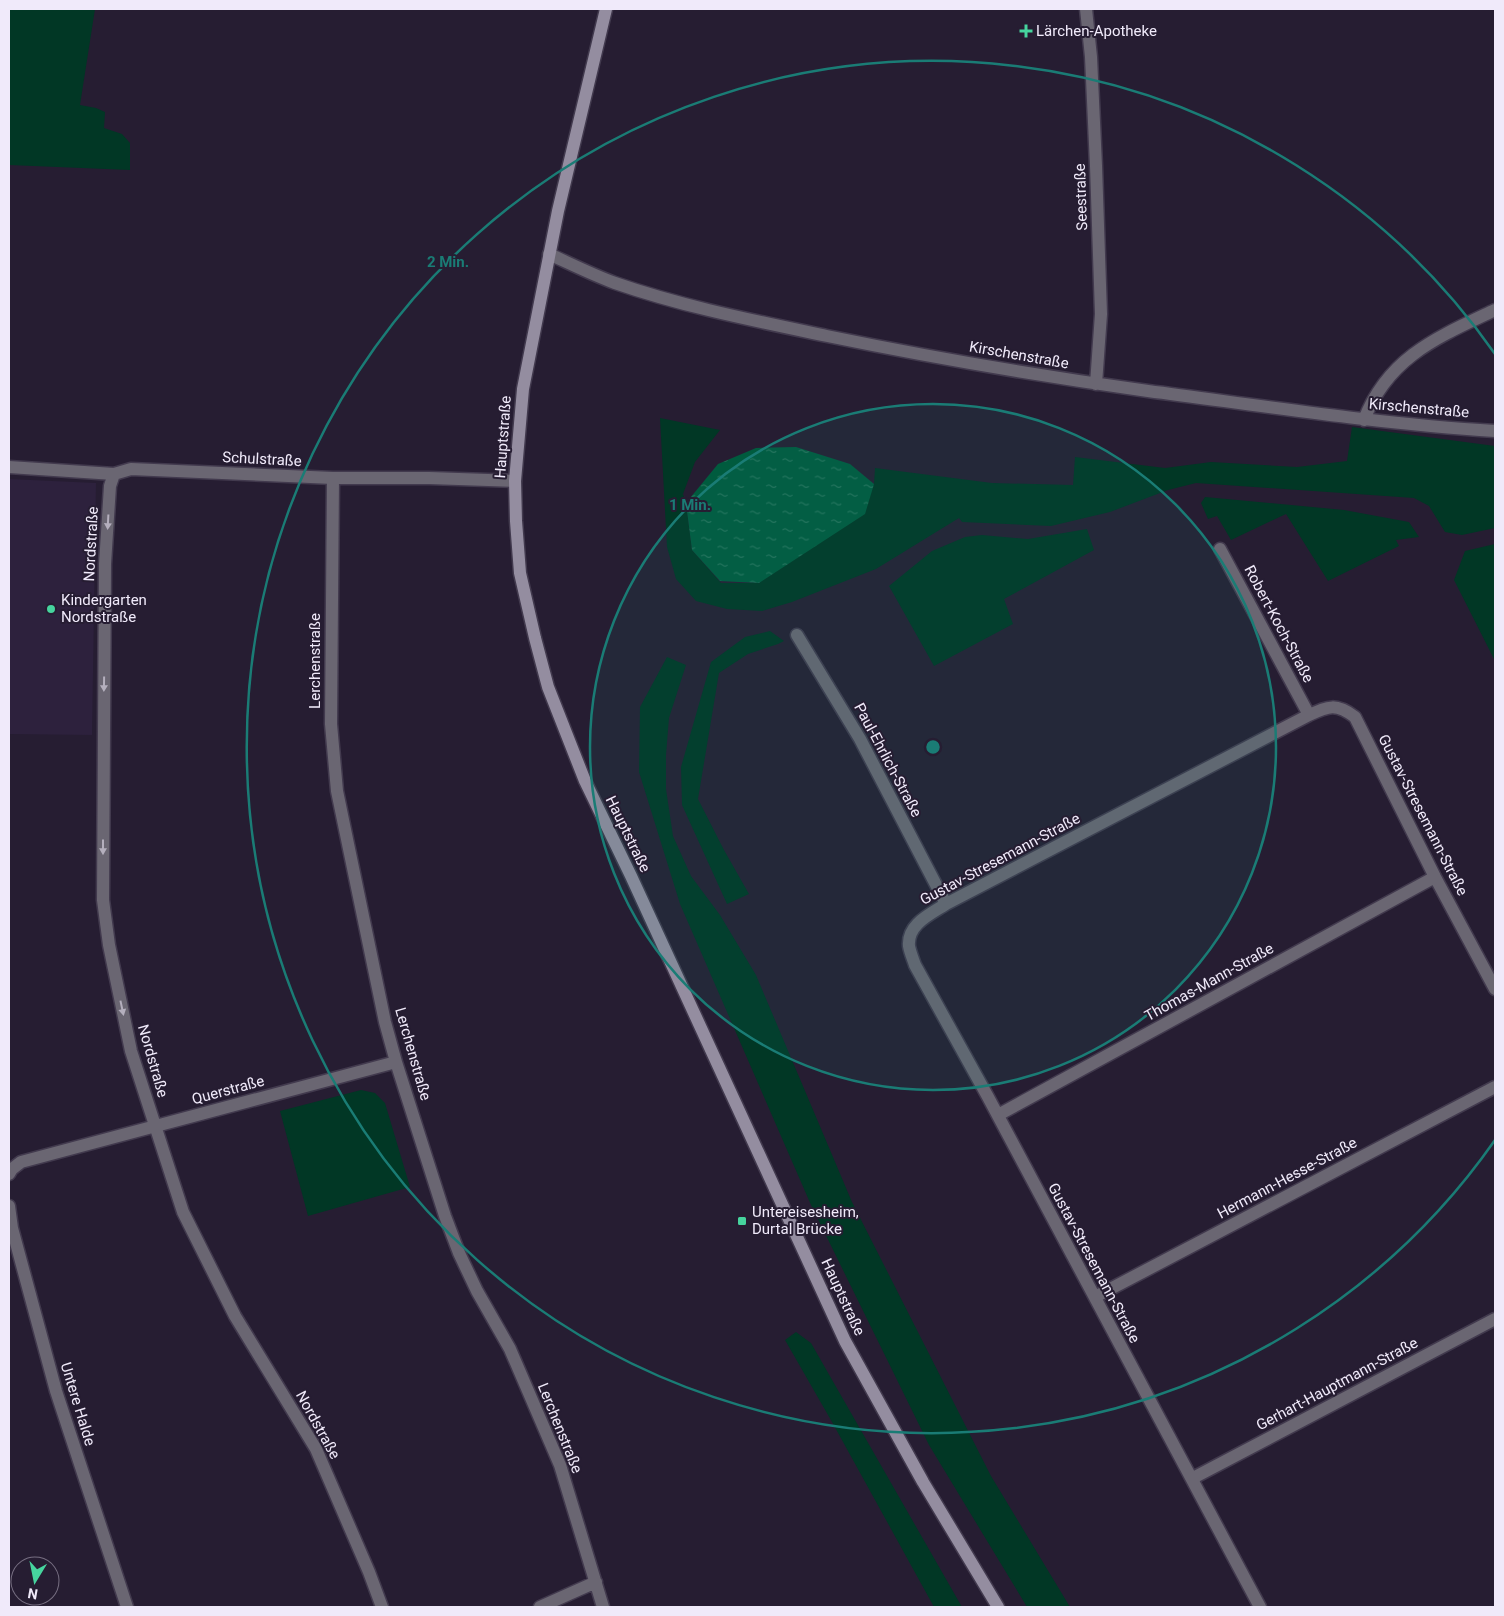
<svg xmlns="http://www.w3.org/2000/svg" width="1504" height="1616" viewBox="0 0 1504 1616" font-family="Roboto,sans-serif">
	<defs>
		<pattern id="water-ripples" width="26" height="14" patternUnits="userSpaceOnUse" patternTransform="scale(1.25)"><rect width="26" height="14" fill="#005b3e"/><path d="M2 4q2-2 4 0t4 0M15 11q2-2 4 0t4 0" fill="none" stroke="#26735b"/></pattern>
	</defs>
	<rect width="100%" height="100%" fill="#261d32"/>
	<path fill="#2d213d" d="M9,479L96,483L92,735L9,734Z"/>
	<path fill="#013725" d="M9,9H95L80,105L96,108L105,112L104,128L122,134L130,143V170L9,165Z
		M660,418L720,430L695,462L683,494L686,503L692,550L721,583H759L874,484L875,468L992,483L1073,485L1075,457L1165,468L1211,462L1297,467L1347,461L1352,427L1495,446V528L1462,535L1445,532L1429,506L1414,498L1196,483L1168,490L1110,512L1051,526L962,522L959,518L876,569L792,602L762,611L727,609L696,601L676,579L667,547Z
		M1205,497L1344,510L1409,522L1419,537L1396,540L1399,546L1328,581L1286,514L1231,540L1217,516L1208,519L1201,503Z
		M1087,529L1094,550L1004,599L1013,624L934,666L889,586L932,551L965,537L982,535L1028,539Z
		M1495,544V661L1454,580L1465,551Z
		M770,631L784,641L778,644L748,654L719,673L698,799L724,850L749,894L727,904L682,805L681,767L711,662L745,637Z
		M667,657L686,665L669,718L666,755V789L673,836L691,876L720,915L756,975L852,1202L991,1476L1070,1607H1027L929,1445L811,1205L680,904L639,772L640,707Z
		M361,1090L375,1093L385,1103L410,1187L308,1216L280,1111Z
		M796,1332L811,1343L962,1607H934L832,1422L785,1340Z"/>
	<path fill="url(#water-ripples)" d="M796,447L850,464L874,484L865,514L759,583L720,581L692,550L686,503L718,464L756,448Z"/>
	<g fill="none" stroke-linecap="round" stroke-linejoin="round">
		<defs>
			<path id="minor" d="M1086,9L1091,57L1096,166L1101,314L1096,384
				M549,254C571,264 593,275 615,283C684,307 756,321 827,336C934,358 1040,376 1148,391C1264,406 1379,424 1495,431
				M1364,420C1388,357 1438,337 1495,310
				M9,467L114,474L131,469L333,478H429L515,481
				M114,474L110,486L105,564L103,900L109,945L131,1051L183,1212L235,1316L316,1449L369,1572L382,1607
				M333,478L331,724L337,791L385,1022L396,1062L445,1216L459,1253L477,1291L510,1349L560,1465L603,1607
				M1220,549L1309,715
				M797,635L860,739L946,904
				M998,1115L1435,877
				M9,1174L12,1169L21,1162L396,1062
				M9,1206L12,1228L56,1391L127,1607
				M1095,1297L1495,1087
				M1193,1478L1495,1319
				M540,1607L596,1582
				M1260,1607L988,1097L915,965C913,959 910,952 909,946C907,924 931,914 946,904L1309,715C1329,706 1336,703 1355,717L1435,877L1495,989"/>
			<path id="secondary" d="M606,9L558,211L523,389L515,481L516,521L520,573L535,638L548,687L585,781L631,876L845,1341L923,1482L998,1607"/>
		</defs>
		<use href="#minor" stroke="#423a4e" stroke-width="15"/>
		<use href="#secondary" stroke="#423a4e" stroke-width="15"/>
		<use href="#minor" stroke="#6a6672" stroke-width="12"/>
		<use href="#secondary" stroke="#948da0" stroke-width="12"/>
	</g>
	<defs><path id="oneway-solid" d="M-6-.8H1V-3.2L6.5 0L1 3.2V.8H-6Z" transform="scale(1.25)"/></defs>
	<g fill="#b4afbd">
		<use href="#oneway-solid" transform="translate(108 522) rotate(93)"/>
		<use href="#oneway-solid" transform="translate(104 684) rotate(91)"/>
		<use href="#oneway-solid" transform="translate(103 847) rotate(90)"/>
		<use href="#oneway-solid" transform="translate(122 1008) rotate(78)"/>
	</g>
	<circle cx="933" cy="747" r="343" fill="#1a7c75" fill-opacity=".12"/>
	<g fill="none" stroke="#1a7c75" stroke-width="2.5">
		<circle cx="933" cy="747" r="343"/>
		<path d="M1495 1140A686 686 0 1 1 1495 354"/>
	</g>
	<g fill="#46d49e" stroke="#261d32" stroke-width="2">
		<path d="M1023.5 23.5h5v5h5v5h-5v5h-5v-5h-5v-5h5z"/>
		<circle cx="51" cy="609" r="5"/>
		<rect x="737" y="1216" width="10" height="10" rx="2.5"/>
	</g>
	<g text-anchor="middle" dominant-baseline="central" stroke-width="4" stroke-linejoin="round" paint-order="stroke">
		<g font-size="15" fill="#f0eafa" stroke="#261d32" text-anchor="start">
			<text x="1036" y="31">Lärchen-Apotheke</text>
			<text x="61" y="600">Kindergarten<tspan x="61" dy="17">Nordstraße</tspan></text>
			<text x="752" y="1212">Untereisesheim,<tspan x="752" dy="17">Durtal Brücke</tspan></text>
		</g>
		<g font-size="15" fill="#f0eafa" stroke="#261d32">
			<text transform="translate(1081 197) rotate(-92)">Seestraße</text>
			<text transform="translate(1019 355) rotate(10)">Kirschenstraße</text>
			<text transform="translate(1419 408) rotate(5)">Kirschenstraße</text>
			<text transform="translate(503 437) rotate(-86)">Hauptstraße</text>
			<text transform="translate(262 459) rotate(3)">Schulstraße</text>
			<text transform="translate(91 544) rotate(-87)">Nordstraße</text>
			<text transform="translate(1279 624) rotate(62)">Robert-Koch-Straße</text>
			<text transform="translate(315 661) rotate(-90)">Lerchenstraße</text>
			<text transform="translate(888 760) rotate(62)">Paul-Ehrlich-Straße</text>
			<text transform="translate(1423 815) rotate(63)">Gustav-Stresemann-Straße</text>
			<text transform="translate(628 834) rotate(64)">Hauptstraße</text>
			<text transform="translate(1000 859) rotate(-28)">Gustav-Stresemann-Straße</text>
			<text transform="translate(1209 982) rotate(-29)">Thomas-Mann-Straße</text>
			<text transform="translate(413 1054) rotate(74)">Lerchenstraße</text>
			<text transform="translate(153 1061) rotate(74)">Nordstraße</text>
			<text transform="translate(228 1090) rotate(-15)">Querstraße</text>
			<text transform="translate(1287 1178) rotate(-28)">Hermann-Hesse-Straße</text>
			<text transform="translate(1094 1263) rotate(62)">Gustav-Stresemann-Straße</text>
			<text transform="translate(843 1297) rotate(65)">Hauptstraße</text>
			<text transform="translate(1337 1384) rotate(-28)">Gerhart-Hauptmann-Straße</text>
			<text transform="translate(78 1404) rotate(73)">Untere Halde</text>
			<text transform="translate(318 1425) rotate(61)">Nordstraße</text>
			<text transform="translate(560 1428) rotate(68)">Lerchenstraße</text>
		</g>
	</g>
	<circle cx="933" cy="747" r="8" fill="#1a7c75" stroke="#261d32" stroke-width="2.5"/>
	<g font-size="15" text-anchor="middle" font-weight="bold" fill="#1a7c75" stroke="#261d32" stroke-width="4" stroke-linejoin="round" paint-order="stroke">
		<text x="448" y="267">2 Min.</text>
		<text x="690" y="510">1 Min.</text>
	</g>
	<rect width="1504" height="1616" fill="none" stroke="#f0eafa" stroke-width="20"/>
	<g transform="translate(35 1581) rotate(190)"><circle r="24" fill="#261d32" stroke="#776f82"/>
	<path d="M0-4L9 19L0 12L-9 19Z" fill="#46d49e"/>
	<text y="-8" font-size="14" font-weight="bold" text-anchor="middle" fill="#f0eafa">N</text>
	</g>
</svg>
